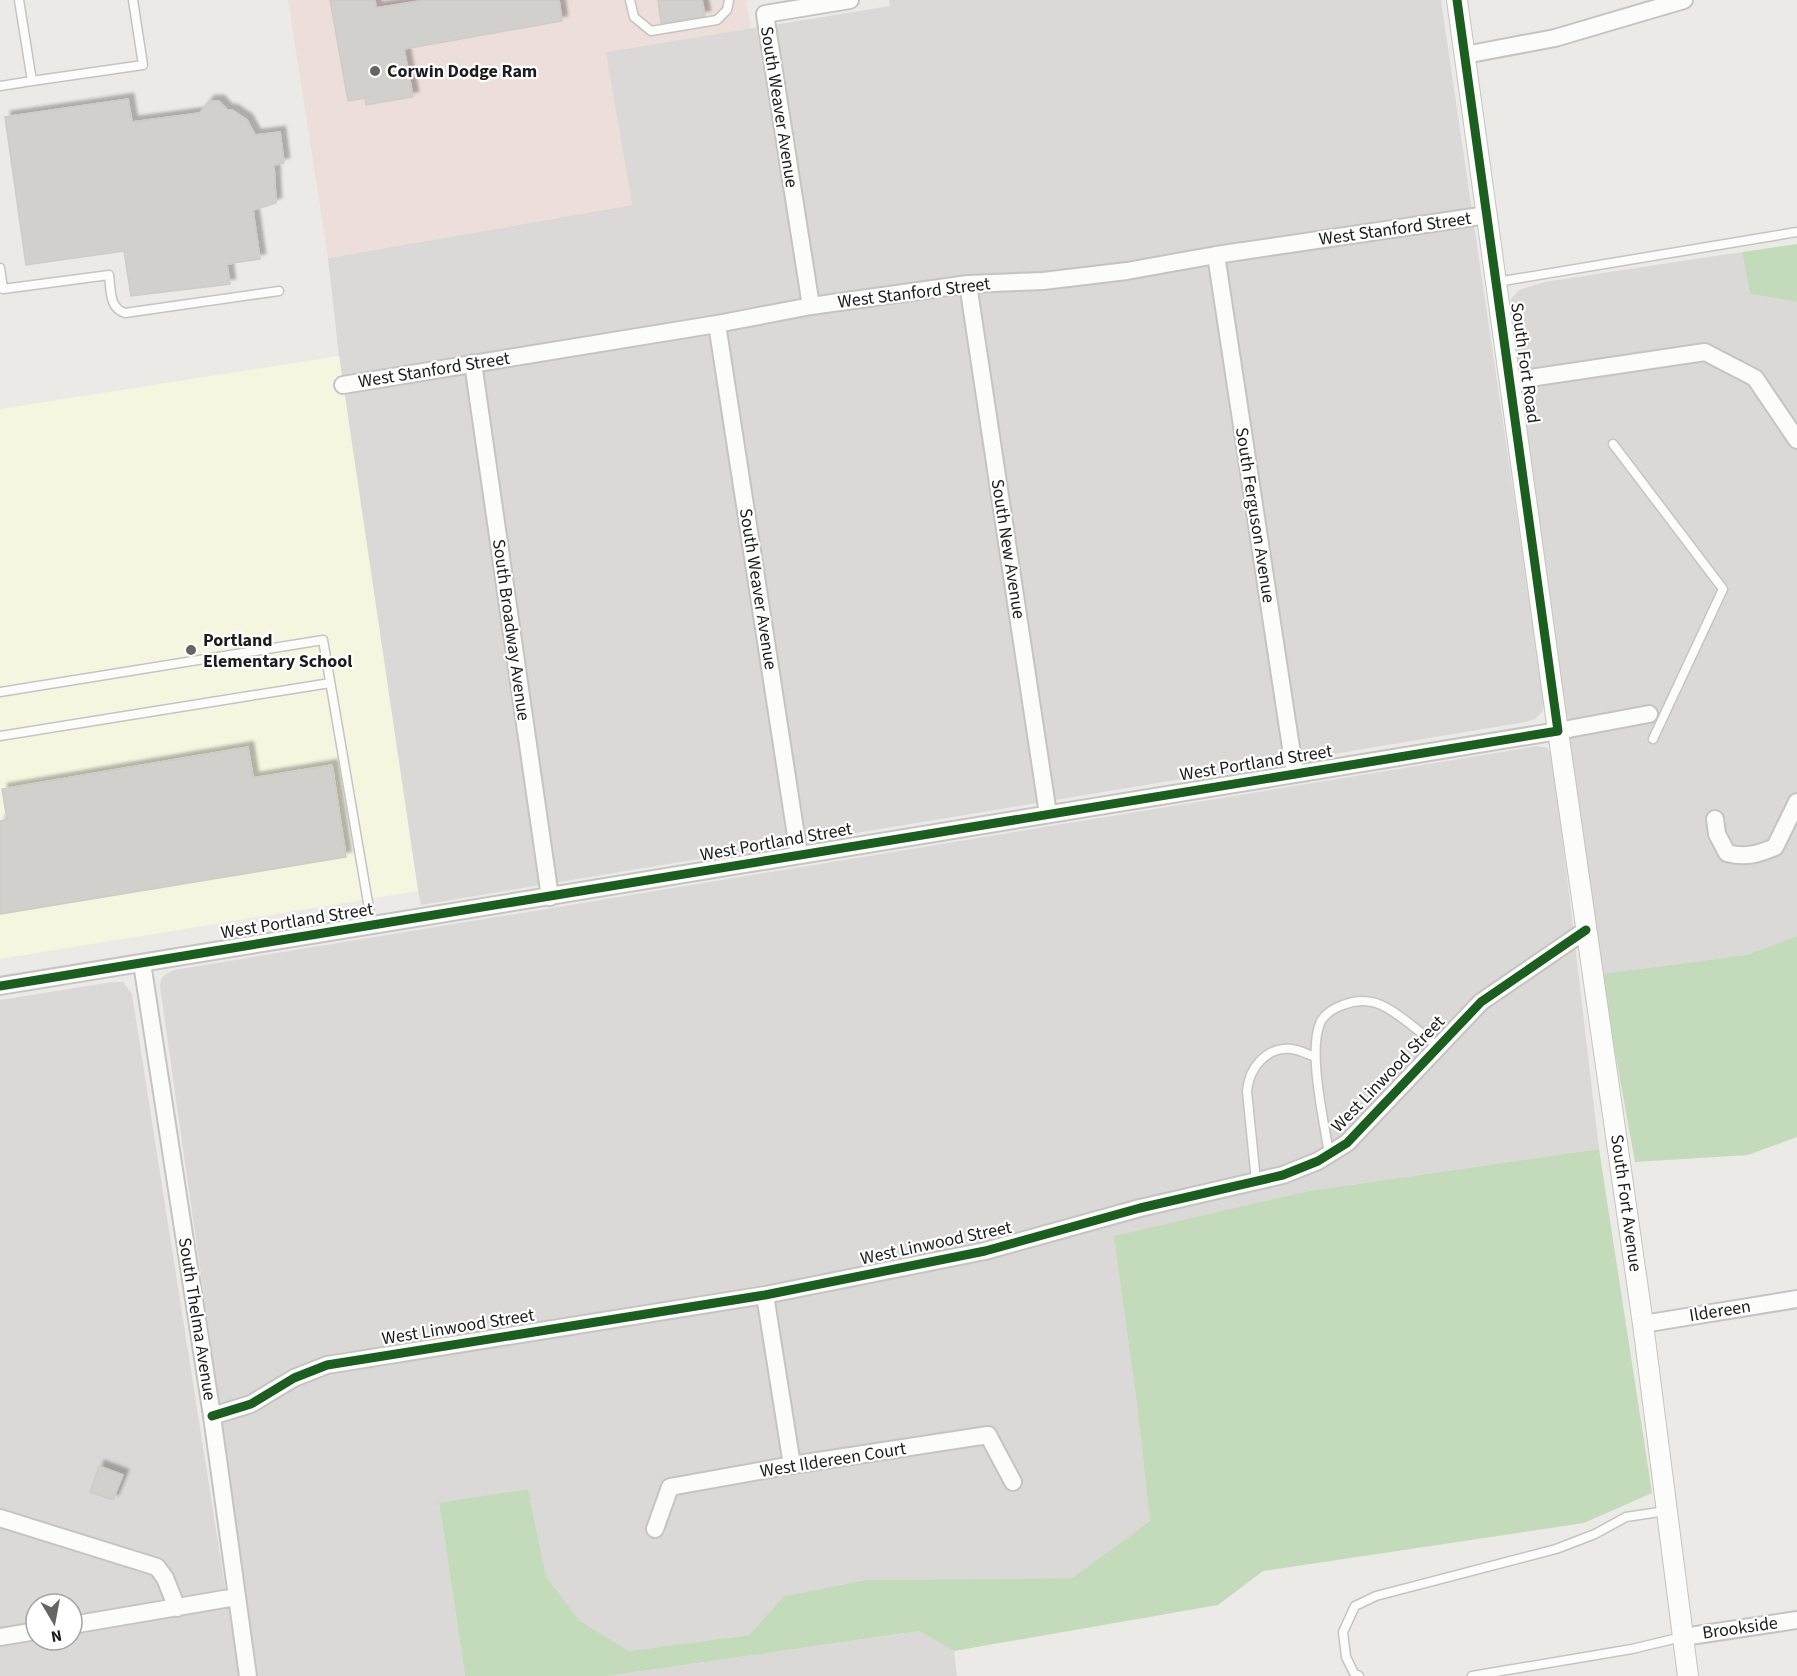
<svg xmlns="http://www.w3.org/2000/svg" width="1797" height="1676" viewBox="0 0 1797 1676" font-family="'Source Sans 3',sans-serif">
	<defs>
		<filter id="shadow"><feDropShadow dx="5.5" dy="-5.5" stdDeviation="1.5" flood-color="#0004"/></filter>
	</defs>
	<rect width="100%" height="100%" fill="#ebeae6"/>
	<path fill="#dad9d7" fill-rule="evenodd" d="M889,0H1441L1544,701L1542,712L1535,719L1526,722L421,905L418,891L339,356L328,258L632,205L605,52L890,6Z
		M1742,252L1750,294L1797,302V936L1746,955L1601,974L1510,312L1511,299L1519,290L1544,282Z
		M1538,746L1548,748L1553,757L1599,1149L1309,1191L1135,1389L1150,1521L1072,1578L865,1580L784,1596L749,1635L629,1651L579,1620L546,1576L528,1489L439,1504L465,1676H258L160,987L161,979L166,974L174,970Z
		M112,982H123L132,994L239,1676H0V1000ZM36,1604H72V1640H36Z
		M919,1631L954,1651L957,1676H608Z"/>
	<path fill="#eededb" d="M288,0H750L746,1L751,28L606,52L632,205L328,258Z"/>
	<path fill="#f5f6e0" d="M339,356L418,891L0,959V409Z"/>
	<path fill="#c4dbbb" d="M1797,244V302L1750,294L1742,252Z
		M1797,936V1137L1748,1155L1635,1162L1601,974L1746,955Z
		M1599,1149L1652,1493L1584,1523L1263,1571L1218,1605L954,1651L919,1631L608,1676H465L439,1503L528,1489L546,1576L579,1620L629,1651L749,1635L784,1596L865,1580L1072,1578L1150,1521L1135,1389L1114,1236L1309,1191Z"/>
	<path fill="#d2d0cd" stroke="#ceccc7" stroke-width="1.5" filter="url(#shadow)" d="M330,0H375L376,8L426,0H559L562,21L404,49L413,97L366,105L365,98L348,101Z
		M658,0H702L705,16L661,23Z
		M128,99L132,122L200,113L209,101H219L227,110H232L247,120L255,135L280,132L284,163L274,165L276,203L253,210L260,259L227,264L230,284L131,296L124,251L26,265L5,117Z
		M248,747L253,778L332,765L346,857L0,914V821L7,819L2,789Z
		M99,1466L123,1475L113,1500L90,1492Z"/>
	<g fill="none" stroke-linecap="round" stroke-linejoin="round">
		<defs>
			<path id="service" d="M19,0L32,81L143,65L133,0
				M630,0L634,17L651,31L717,20L727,10L729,0
				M0,86L32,81
				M0,268L3,289L109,275C111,290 109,308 125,313L279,291
				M1497,282L1797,232
				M1613,444L1723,589L1653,739
				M0,692L323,640L372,926
				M0,736L330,683
				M1329,1154C1324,1121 1307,1049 1321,1021C1326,1013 1334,1008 1343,1005C1358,999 1373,1000 1387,1008C1405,1018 1422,1034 1438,1047
				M1256,1181L1247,1091C1249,1068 1266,1047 1291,1049C1300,1050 1307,1054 1315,1057
				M1359,1676L1354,1673L1346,1657L1343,1632L1355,1606L1376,1596L1556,1549L1595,1534L1626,1517L1666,1511
				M1472,1676L1632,1649L1682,1637"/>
			<path id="minor" d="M1465,55L1555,38L1684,0
				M1216,255L1295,774
				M968,284L1048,814
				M811,306L765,14L850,0
				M717,324L799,855
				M473,363L550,897
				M1510,381L1705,352L1755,378L1797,440
				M343,385L717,324L811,306L968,284L1043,281L1127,271L1216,255L1487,215
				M1715,819L1717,834L1727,853C1745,858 1759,854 1775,847L1797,802
				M142,963L212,1416L248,1676
				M0,986L1558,731L1649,714
				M765,1295L792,1465
				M1643,1324L1797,1299
				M212,1416L251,1404L294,1378L327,1365L765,1295L985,1251L1140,1208L1283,1175L1318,1161L1347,1143L1481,1002L1586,930
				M0,1518L157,1567L165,1578L177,1608
				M655,1529L670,1487L792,1465L988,1435L1013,1482
				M72,1625L236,1597
				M0,1637L36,1631
				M1683,1637L1797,1620"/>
			<path id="tertiary" d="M1457,0L1558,731L1643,1324L1688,1676"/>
		</defs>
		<use href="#service" stroke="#c4c4c2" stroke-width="11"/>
		<use href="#minor" stroke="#c4c4c2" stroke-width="20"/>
		<use href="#tertiary" stroke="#c4c4c2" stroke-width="22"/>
		<use href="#service" stroke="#fcfcfb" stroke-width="8"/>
		<use href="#minor" stroke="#fcfcfb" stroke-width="16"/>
		<use href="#tertiary" stroke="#fcfcfb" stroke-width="20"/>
		<defs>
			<path id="cycleway" d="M0,986L1558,731L1457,0
				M212,1416L251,1404L294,1378L327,1365L765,1295L985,1251L1140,1208L1283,1175L1318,1161L1347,1143L1481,1002L1586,930"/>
		</defs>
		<use href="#cycleway" stroke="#fff" stroke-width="13"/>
		<use href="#cycleway" stroke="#1b5e20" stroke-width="9"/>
	</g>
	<g fill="#656563" stroke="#fff" stroke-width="2">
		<circle cx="375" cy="71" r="6"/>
		<circle cx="191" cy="650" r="6"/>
	</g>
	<g text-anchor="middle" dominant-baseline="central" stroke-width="4.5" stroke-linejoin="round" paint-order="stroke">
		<g font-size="18" font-weight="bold" fill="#1d1d1d" stroke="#fff" text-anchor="start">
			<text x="387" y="71">Corwin Dodge Ram</text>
			<text x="203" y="640">Portland<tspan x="203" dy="21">Elementary School</tspan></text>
		</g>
		<g font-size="18" fill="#1d1d1d" stroke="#fff">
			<text transform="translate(779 107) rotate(81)">South Weaver Avenue</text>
			<text transform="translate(1395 229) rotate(-8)">West Stanford Street</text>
			<text transform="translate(914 293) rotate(-7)">West Stanford Street</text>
			<text transform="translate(1525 363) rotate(82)">South Fort Road</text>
			<text transform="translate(434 370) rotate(-9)">West Stanford Street</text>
			<text transform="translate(1255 515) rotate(81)">South Ferguson Avenue</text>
			<text transform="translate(1008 549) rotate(81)">South New Avenue</text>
			<text transform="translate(758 589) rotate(81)">South Weaver Avenue</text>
			<text transform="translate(511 630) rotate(82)">South Broadway Avenue</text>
			<text transform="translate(1256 763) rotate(-9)">West Portland Street</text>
			<text transform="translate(776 842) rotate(-10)">West Portland Street</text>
			<text transform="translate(297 921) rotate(-9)">West Portland Street</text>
			<text transform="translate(1388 1074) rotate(-46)">West Linwood Street</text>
			<text transform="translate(1626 1203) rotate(82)">South Fort Avenue</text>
			<text transform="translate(936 1243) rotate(-12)">West Linwood Street</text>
			<text transform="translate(1720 1311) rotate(-9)">Ildereen</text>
			<text transform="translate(197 1319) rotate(81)">South Thelma Avenue</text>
			<text transform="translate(458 1327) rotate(-9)">West Linwood Street</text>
			<text transform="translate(833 1460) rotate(-9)">West Ildereen Court</text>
			<text transform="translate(1740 1628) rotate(-8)">Brookside</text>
		</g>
	</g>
	<g transform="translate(54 1622) rotate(170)"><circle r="28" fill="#ffffff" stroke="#a5a5a5" stroke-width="1.5"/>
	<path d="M0-4.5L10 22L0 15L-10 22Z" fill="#656563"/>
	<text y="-9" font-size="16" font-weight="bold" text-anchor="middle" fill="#1d1d1d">N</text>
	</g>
</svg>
